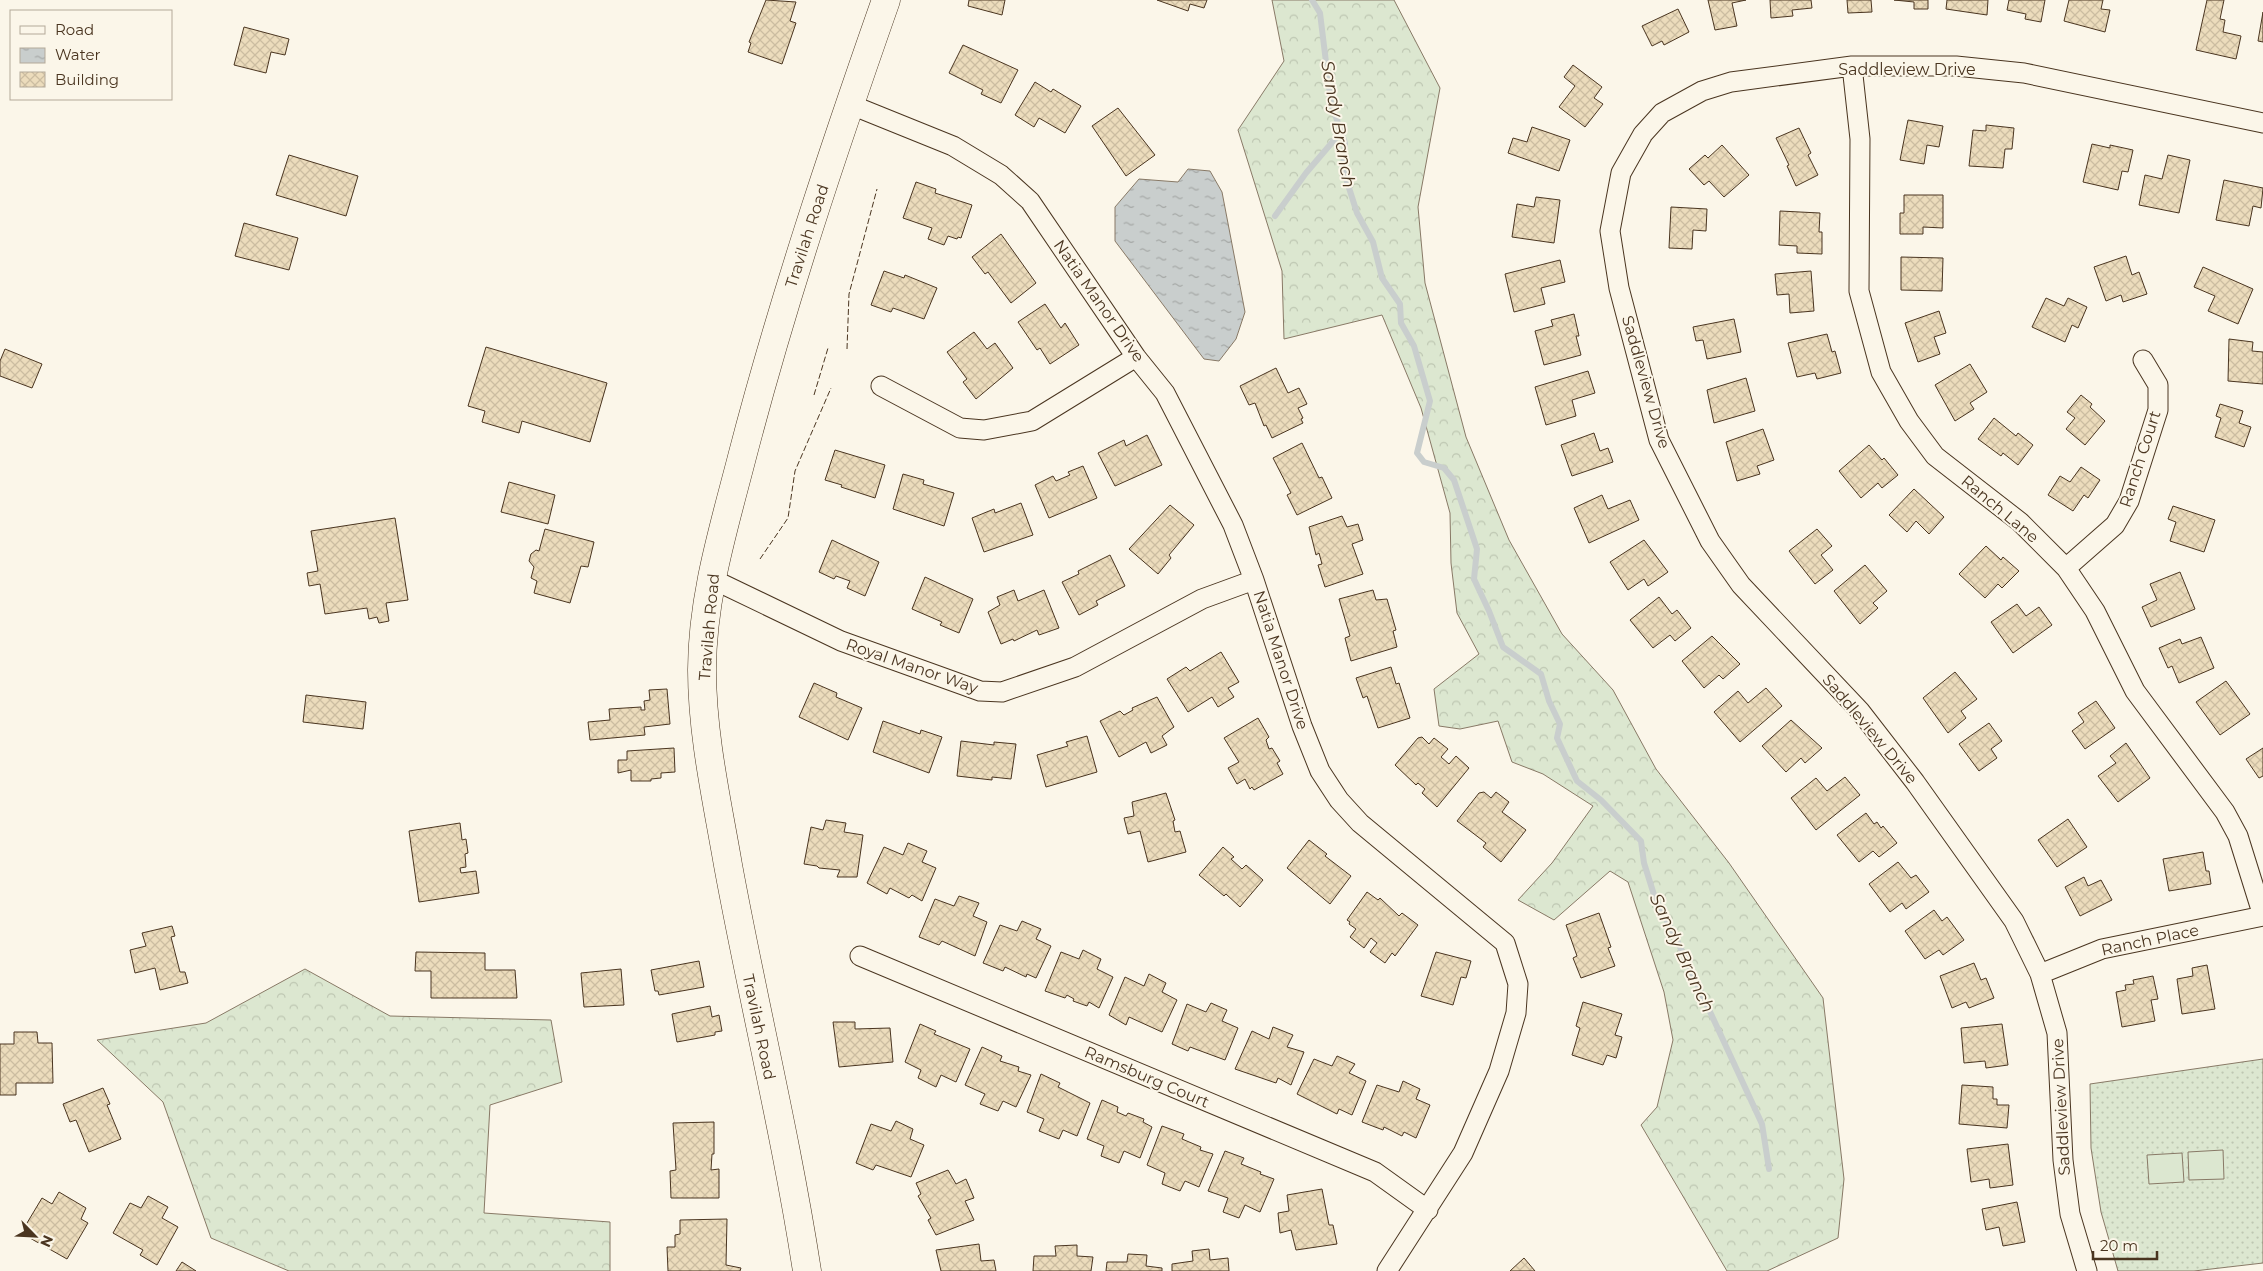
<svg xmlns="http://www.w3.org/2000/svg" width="2263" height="1271" viewBox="0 0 2263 1271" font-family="Montserrat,sans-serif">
	<defs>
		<pattern id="grass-dots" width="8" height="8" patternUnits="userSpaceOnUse" patternTransform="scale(1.25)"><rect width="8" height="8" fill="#dce7d0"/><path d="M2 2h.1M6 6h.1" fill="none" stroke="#bec7b2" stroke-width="1.8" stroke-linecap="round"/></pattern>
		<pattern id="forest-crowns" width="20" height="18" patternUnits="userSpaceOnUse" patternTransform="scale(1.25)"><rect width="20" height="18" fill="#dce7d0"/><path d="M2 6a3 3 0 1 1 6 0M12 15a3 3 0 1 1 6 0" fill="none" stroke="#bec7b2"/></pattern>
		<pattern id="water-ripples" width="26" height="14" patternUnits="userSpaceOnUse" patternTransform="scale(1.25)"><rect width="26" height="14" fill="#c9cecd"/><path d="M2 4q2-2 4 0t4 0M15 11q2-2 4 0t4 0" fill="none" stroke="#a5a8a6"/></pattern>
		<pattern id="building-cross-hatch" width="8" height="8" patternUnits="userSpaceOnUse" patternTransform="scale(1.25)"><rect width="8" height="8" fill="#ecdcbc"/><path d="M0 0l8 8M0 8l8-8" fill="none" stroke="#ccbda1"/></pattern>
	</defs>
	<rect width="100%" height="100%" fill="#fbf6e9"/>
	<path fill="url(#grass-dots)" stroke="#887966" d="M2263,1059V1263L2194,1271H2118L2101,1212L2091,1148L2090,1084Z"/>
	<path fill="url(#forest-crowns)" stroke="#887966" d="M1272,0H1394L1440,88L1418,207L1425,283L1466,437L1509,540L1562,634L1613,690L1656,769L1729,863L1823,998L1844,1179L1838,1238L1767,1271H1727L1641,1125L1657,1107L1673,1040L1664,992L1628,882L1610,871L1554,920L1518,900L1552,863L1593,806L1543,774L1512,762L1498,721L1460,729L1439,726L1434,689L1479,654L1457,613L1451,563L1450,513L1421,408L1382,315L1284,339L1282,271L1238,130L1284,61Z
		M305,969L390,1016L551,1020L562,1082L490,1105L484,1213L610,1222V1271H289L211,1238L163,1102L97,1040L206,1023Z"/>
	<path fill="#dce7d0" stroke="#887966" d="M2223,1150L2224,1179L2189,1180L2188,1152Z
		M2182,1153L2184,1182L2149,1184L2147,1155Z"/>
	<path fill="url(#water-ripples)" stroke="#887966" d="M1188,169L1210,171L1222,192L1245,312L1236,339L1219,361L1204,359L1115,241V207L1139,179L1178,182Z"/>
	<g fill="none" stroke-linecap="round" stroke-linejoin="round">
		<path stroke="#c9cecd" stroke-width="6" d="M1312,0L1320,13L1331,103L1345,143L1343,169L1357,213L1373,242L1382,278L1400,304L1401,323L1414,346L1430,401L1417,453L1424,462L1444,468L1454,480L1477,549L1474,579L1489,611L1503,647L1541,674L1549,701L1560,724L1557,738L1577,781L1601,800L1641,841L1644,863L1655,898L1674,934L1762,1124L1769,1169
			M1275,216L1306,173L1341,132"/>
	</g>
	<path fill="url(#building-cross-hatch)" stroke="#4a3520" d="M766,0L796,2L790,21L796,23L782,64L748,52L751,43L749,42Z
		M969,0H1005L1002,15L968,6Z
		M1157,0H1207L1204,8L1190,4L1188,11Z
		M1708,0H1746L1732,3L1737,26L1715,30Z
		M1770,0H1811L1812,8L1792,10L1793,16L1771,18Z
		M1847,0H1871L1872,12L1848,13Z
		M1894,0H1928V9H1914V2Z
		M1947,0H1988L1987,15L1946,9Z
		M2009,0H2045L2041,22L2025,19L2026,14L2007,10Z
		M2069,0H2103L2101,9L2110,10L2105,32L2064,21Z
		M2207,0H2224L2220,19L2225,20L2223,32L2241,36L2236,59L2196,50Z
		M1678,9L1689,32L1664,45L1662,41L1652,46L1642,26Z
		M2263,12V42L2258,41Z
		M244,27L289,39L285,55L271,52L266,73L234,65Z
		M963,45L1018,70L1001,103L981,94L983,90L949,73Z
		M1573,65L1602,87L1594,98L1603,104L1585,127L1559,107L1575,86L1564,77Z
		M1035,82L1051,92L1053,89L1081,106L1065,133L1039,118L1034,127L1015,115Z
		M1118,108L1155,155L1126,176L1092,126Z
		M1908,120L1943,126L1939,147L1927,145L1924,164L1900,160Z
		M1986,125L2014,128L2012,149H2005L2003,168L1969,166L1973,130L1986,131Z
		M1532,127L1570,140L1559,171L1508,153L1513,138L1527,142Z
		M1799,128L1811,153L1808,155L1818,175L1796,186L1787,166L1789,165L1776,138Z
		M2092,144L2110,148V145L2133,150L2128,172L2122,171L2118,190L2083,182Z
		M1722,145L1749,175L1724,197L1709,181L1704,185L1689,169L1705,155L1708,158Z
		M289,155L358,176L346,216L276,195Z
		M2168,155L2190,160L2179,213L2139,205L2145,175L2162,179Z
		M2224,180L2263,188L2261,208L2253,206L2249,226L2216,220Z
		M916,182L936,189L935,193L972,205L961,238L958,237L957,239L948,236L944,245L928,239L932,228L903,218Z
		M1904,195H1943V228L1923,227V234H1900V213H1904Z
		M1536,197L1560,200L1554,243L1512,237L1517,204L1534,207Z
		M1671,207L1707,209L1706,231L1693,230L1692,249L1669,248Z
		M1780,211L1820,213L1819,232H1822V254L1797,253V246L1779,245Z
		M244,223L298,238L289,270L235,256Z
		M1001,234L1036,283L1011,303L988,272L985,274L972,257Z
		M2126,256L2132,275L2139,272L2147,294L2123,302L2121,295L2106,301L2094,267Z
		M1901,257L1943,258L1942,291L1901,290Z
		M1560,260L1565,282L1541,288L1545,304L1514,312L1505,274Z
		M2203,267L2253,289L2238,324L2208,311L2215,296L2194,287Z
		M884,271L904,278L905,275L937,288L924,319L893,308L891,312L871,305Z
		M1811,271L1814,311L1790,313L1789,294L1777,295L1775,274Z
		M2046,298L2064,306L2068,298L2087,307L2078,328L2072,325L2065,342L2032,327Z
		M1045,304L1061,328L1065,323L1079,345L1050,364L1040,348L1037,350L1018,322Z
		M1939,311L1946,333L1934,337L1940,354L1918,362L1905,323Z
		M1574,314L1579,336H1576L1581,355L1544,365L1535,331L1553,326L1551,320Z
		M1734,319L1741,352L1707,359L1703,340L1696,341L1693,327Z
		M974,332L987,349L995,343L1013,368L976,399L963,382L967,379L947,352Z
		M1827,334L1832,352L1835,351L1841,373L1817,379L1815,373L1797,377L1788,343Z
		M2229,339L2253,342L2252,351L2263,352V384L2228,381Z
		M486,347L607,383L590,442L522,421L519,433L482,422L485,411L468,406Z
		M5,349L42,364L32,388L0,376V361Z
		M1970,364L1987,392L1970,403L1974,409L1955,421L1935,385Z
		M1276,368L1288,393L1299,388L1307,404L1298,408L1303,418L1301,419L1303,423L1272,438L1266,425L1264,426L1255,403L1249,405L1240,386Z
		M1588,371L1595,393L1572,400L1576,416L1546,425L1535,387Z
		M1746,378L1755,411L1714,423L1707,390Z
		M2081,395L2092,404L2090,407L2105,421L2085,445L2066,429L2075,418L2067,412Z
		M2220,404L2243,411L2239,423L2251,427L2244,447L2215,437L2221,418L2216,416Z
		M1994,418L2016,436L2018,433L2033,445L2018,465L2003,453L2001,456L1978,439Z
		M1763,429L1774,460L1757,466L1760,474L1737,481L1726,442Z
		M1594,433L1600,451L1608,448L1613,462L1572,476L1561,445Z
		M1147,435L1162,465L1115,486L1098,453L1124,440L1126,446Z
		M1302,443L1319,478L1322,477L1332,498L1297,515L1287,495L1291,493L1273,458Z
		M1869,445L1882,460L1884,458L1898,475L1882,488L1878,483L1861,498L1839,471Z
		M835,450L885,465L875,498L841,487L842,485L825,480Z
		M1083,466L1097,498L1049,518L1035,485L1053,476L1056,481L1070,475L1068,472Z
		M2081,467L2100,480L2088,498L2084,495L2073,511L2048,495L2060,476L2070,482Z
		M903,474L924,480L923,484L954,493L944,526L893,509Z
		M509,482L555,495L548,524L501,512Z
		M1914,489L1944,517L1929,534L1916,521L1907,532L1889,515Z
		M1602,495L1608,509L1630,500L1639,520L1589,543L1574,508Z
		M1021,503L1033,535L984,552L972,518L994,509L995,513Z
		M1170,505L1194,525L1169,555L1171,558L1158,574L1129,549Z
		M2173,506L2215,520L2204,552L2170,541L2176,522L2168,519Z
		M1342,516L1347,527L1358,524L1363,540L1352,544L1363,574L1325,587L1318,565L1322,564L1319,553L1316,555L1309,527Z
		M395,518L408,600L386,603L389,621L379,623L377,617L369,619L367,608L325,614L320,584L309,586L307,573L318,571L311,531Z
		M545,529L594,542L588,567L581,566L570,603L534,593L537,581L531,578L534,567L529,561L531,554L536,550L539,551Z
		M1817,529L1832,546L1821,555L1833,570L1815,584L1789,551Z
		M832,540L879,562L865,596L847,588L850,581L836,576L834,579L819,572Z
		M1644,540L1668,572L1648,586L1644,579L1628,590L1610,562Z
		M1986,546L2001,560L2003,557L2019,571L2002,588L1998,584L1985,598L1959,574Z
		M1110,555L1125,586L1096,601L1098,605L1079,615L1062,582L1079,574L1078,571Z
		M1865,565L1887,591L1873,603L1878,608L1860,624L1834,591Z
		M2180,572L2195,609L2151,627L2142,607L2157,600L2150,584Z
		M925,577L973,599L959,633L940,625L942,622L912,609Z
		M1014,590L1018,601L1044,590L1059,628L1039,635L1037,630L1014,641L1013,639L1001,644L988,612L1000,605L997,597Z
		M1373,590L1376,600L1387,599L1396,630L1393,631L1397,647L1351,661L1345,638L1350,636L1339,599Z
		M1659,597L1672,614L1677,610L1691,628L1675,641L1670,635L1653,648L1630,620Z
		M2017,604L2026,616L2039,607L2052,625L2013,653L1991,622Z
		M1712,636L1740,664L1723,679L1719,675L1704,688L1682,661Z
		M2201,637L2214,668L2179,683L2172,666L2168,668L2159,648L2180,639L2182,644Z
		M1221,652L1239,682L1228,688L1234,697L1218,707L1212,697L1188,712L1167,679L1186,667L1190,671Z
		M1391,667L1396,684L1399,683L1410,718L1378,728L1367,696L1363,698L1356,678Z
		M1955,672L1977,699L1961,711L1966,718L1948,733L1923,698Z
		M2226,681L2250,714L2220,735L2196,702Z
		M814,683L837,693L836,697L862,708L848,740L799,717Z
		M1766,688L1782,706L1740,742L1714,712L1738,691L1748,703Z
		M667,689L670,724L644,727L645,735L590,740L588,722L610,720L609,709L641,707V710H645L644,701L650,700L649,690Z
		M306,695L366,702L363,729L303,722Z
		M1157,697L1174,727L1162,736L1167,745L1151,753L1146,742L1119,757L1100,721L1120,711L1124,715L1133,710L1132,708Z
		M2096,701L2115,728L2085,749L2072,731L2084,722L2078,713Z
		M1258,718L1269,737L1266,740L1269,749L1272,748L1280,761L1277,763L1283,774L1254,790L1252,787L1250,789L1245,779L1237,784L1228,768L1239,762L1224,738Z
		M1791,720L1822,748L1805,763L1801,758L1786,772L1762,746Z
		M883,721L920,734L921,730L942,737L929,773L873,752Z
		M1989,723L2002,741L1991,749L1997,758L1979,771L1959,744Z
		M1087,736L1097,772L1046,787L1037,755L1068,746L1066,742Z
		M1422,737L1429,744L1434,738L1448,749L1441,757L1449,764L1456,756L1469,768L1437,807L1422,793L1425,789L1418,783L1416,785L1395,765L1418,738Z
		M961,741L994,745V742L1016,744L1011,779L992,777V780L957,776Z
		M2126,743L2150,778L2118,802L2098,776L2116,763L2110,756Z
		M674,748L675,772L661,773V778L651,779V781H631V770L618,773V760H627V751Z
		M2263,748V776L2259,778L2246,759Z
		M1845,777L1860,795L1816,830L1791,798L1816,778L1827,791Z
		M1484,792L1491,798L1496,792L1509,802L1502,812L1526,830L1501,862L1483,847L1486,843L1457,821L1479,793Z
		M1166,793L1175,820L1173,821L1175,832L1180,831L1186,852L1148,862L1140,831L1128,834L1124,818L1134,816L1132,802Z
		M1866,813L1874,824L1877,822L1881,828L1883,826L1897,843L1879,857L1873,851L1859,862L1837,835Z
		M2068,819L2087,847L2057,867L2038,840Z
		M826,820L846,823L844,832L863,835L857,877H837L840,870L819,868L817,866L804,864L811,827L823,830Z
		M460,823L462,840L466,839L468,853L465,854L466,867L460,868L461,873L476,871L479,893L419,902L409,831Z
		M1309,840L1327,854L1325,856L1351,876L1330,904L1287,868Z
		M908,843L927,851L922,862L936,868L922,901L912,895L909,898L890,888L887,894L867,883L884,847L903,855Z
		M1223,847L1234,857L1231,859L1242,869L1246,865L1263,880L1240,907L1226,894L1224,896L1199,875Z
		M2203,852L2206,871H2209L2211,884L2169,891L2163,859Z
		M1898,862L1911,878L1916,875L1929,892L1906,909L1902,903L1890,912L1869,884Z
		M2084,877L2088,886L2101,880L2112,900L2080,916L2065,887Z
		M1367,892L1378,900L1380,898L1399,916L1402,913L1418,925L1395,956L1392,953L1385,963L1370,952L1377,943L1371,938L1364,948L1350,937L1356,929L1349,924L1350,922L1347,920Z
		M959,896L979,903L973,916L987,922L975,956L942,941L939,945L919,937L935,899L954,906Z
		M1934,910L1942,921L1947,917L1964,940L1943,955L1939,950L1925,959L1905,931Z
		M1599,913L1611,947L1608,948L1615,966L1581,978L1573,958L1577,956L1566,925Z
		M1022,921L1041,929L1036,939L1051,946L1036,978L1027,974L1026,977L1005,967L1003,971L983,963L1000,925L1017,931Z
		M172,926L175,936L171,937L180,972H185L188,983L160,990L155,968L135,973L130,950L146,946L142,933Z
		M1083,950L1101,959L1097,969L1113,977L1099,1008L1089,1002L1087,1006L1073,1001L1074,999L1067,995L1065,998L1045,991L1061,952L1079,959Z
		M416,952L485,953V970H515L517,998H431V971H415Z
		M1436,952L1471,961L1466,978L1461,977L1453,1005L1421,996Z
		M699,961L704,987L659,995L658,991H655L651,970Z
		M1974,963L1981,980L1986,978L1994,998L1969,1008L1966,1002L1952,1008L1940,976Z
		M2207,965L2215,1009L2182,1014L2177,979L2193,976L2192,968Z
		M621,969L624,1005L584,1007L581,973Z
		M1149,974L1166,983L1162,992L1177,1000L1162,1032L1129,1017L1126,1025L1109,1015L1125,977L1144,986Z
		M2153,976L2158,999L2151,1000L2155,1021L2122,1027L2116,992L2126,990L2125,985L2134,984L2133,980Z
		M1583,1002L1622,1014L1615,1035L1622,1037L1616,1058L1607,1055L1603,1065L1572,1055L1580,1028L1576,1026Z
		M1211,1003L1227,1010L1222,1021L1238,1028L1225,1060L1190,1047L1188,1051L1172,1044L1187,1004L1206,1012Z
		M710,1006L712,1017L719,1015L722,1031L715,1032V1035L677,1042L672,1014Z
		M833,1022H855V1029L890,1028L893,1062L839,1067Z
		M920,1024L936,1031L934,1034L970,1049L956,1082L941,1075L936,1087L918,1078L921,1070L905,1062Z
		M2002,1024L2008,1065L1986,1068L1985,1061L1964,1063L1961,1028Z
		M1273,1027L1293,1035L1287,1047L1304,1052L1291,1085L1278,1078L1276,1083L1235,1069L1252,1031L1269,1039Z
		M14,1032H37L38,1043H52L53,1083H16V1095H0V1044H14Z
		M982,1047L1002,1056L1000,1061L1019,1067L1018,1071L1031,1075L1016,1107L1003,1101L998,1111L980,1104L985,1094L965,1085Z
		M1337,1056L1355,1064L1349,1073L1366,1081L1352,1115L1339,1109L1337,1114L1297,1094L1314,1059L1332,1066Z
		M1041,1074L1060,1083L1058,1087L1090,1103L1077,1136L1063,1130L1059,1139L1039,1131L1044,1119L1027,1112Z
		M1403,1081L1420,1089L1416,1099L1430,1105L1416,1138L1404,1132L1402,1136L1384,1127L1383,1130L1362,1122L1377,1085L1399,1092Z
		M1962,1085L1993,1087V1099H1997V1105H2009L2007,1128L1959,1124Z
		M103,1088L110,1104L107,1105L121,1139L89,1152L76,1120L70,1122L63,1104Z
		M1102,1100L1118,1107L1117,1112L1126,1116L1128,1113L1144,1119L1143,1122L1152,1127L1140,1158L1124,1151L1119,1163L1101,1156L1104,1146L1087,1139Z
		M896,1121L913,1129L910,1139L924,1145L911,1177L876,1165L873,1170L856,1163L871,1124L891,1131Z
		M714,1122V1154H712L711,1170L719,1169V1198H671L670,1171L676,1170L673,1123Z
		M1162,1126L1184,1134L1182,1139L1201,1147L1200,1150L1213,1154L1199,1187L1185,1181L1180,1191L1162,1184L1165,1173L1147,1165Z
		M2008,1144L2013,1185L1990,1188L1989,1179L1971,1182L1967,1149Z
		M1225,1151L1244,1158L1241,1164L1261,1172L1260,1174L1274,1179L1260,1212L1245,1205L1239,1218L1223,1212L1228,1198L1208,1191Z
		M948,1170L956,1184L966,1179L974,1198L965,1201L974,1220L936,1235L928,1220L931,1218L918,1196L921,1194L916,1183Z
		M1322,1189L1329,1225H1333L1337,1244L1296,1250L1291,1230L1280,1233L1278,1213L1289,1211L1287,1195Z
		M59,1192L86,1208L81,1219L88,1223L67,1259L21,1233L42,1198L52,1204Z
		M148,1196L168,1207L162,1218L178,1227L157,1265L140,1255L143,1250L113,1233L130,1203L141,1208Z
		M2017,1202L2025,1242L2003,1246L1999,1227L1986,1230L1982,1209Z
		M727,1219L726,1265L741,1268L740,1271H668L667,1247H675V1235L680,1234V1220Z
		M979,1244L981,1261L994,1260L996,1271H941L936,1250Z
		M1077,1245V1256L1093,1257L1091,1271H1033L1034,1256H1056L1055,1246Z
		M1209,1249L1210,1260L1228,1258L1229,1271H1172V1264L1193,1261L1192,1251Z
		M1128,1254L1147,1255L1146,1266L1162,1268V1271H1106L1107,1262H1127Z
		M1524,1258L1535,1271H1510Z
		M182,1262L196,1271H176Z"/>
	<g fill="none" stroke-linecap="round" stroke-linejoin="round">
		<defs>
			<path id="minor" d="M1852,66L1860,139L1859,291L1881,372L1909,421L1935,456L2020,522L2066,568L2095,611L2135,691L2225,812L2238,836L2263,916L2102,949L2040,974
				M849,104L953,146L1001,175L1030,201L1136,357L1165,393L1233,525L1254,580L1302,726L1320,771L1339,800L1360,823L1505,943L1518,984L1516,1013L1499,1071L1463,1153L1387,1271
				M881,386L960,428L984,430L1032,421L1136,357
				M2066,568L2115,525L2129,501L2158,410V385L2143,360
				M710,578L841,641L980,691L1002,692L1075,667L1202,599L1254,580
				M860,956L1375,1172L1428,1210
				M2087,1271L2070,1214L2063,1160L2057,1033L2040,974L2014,921L1915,782L1860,711L1741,585L1710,541L1659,440L1619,288L1610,231L1621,173L1643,134L1662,113L1702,91L1731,82L1852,66H1956L2024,73L2263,123"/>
			<path id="secondary" d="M807,1271C786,1135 753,1001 728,865C717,801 702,735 702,670C702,597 724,527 742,457C782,303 833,151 886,0"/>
		</defs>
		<use href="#minor" stroke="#4a3520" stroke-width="21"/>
		<use href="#secondary" stroke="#4a3520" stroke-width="29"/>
		<use href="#minor" stroke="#fbf6e9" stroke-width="19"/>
		<use href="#secondary" stroke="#fbf6e9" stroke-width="28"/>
		<path stroke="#4a3520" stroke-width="1" stroke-dasharray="6 2.5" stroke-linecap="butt" d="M847,349L849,294L877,189
			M814,395L828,348
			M760,559L788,518L795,471L831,388"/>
	</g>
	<g text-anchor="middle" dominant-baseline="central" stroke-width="4" stroke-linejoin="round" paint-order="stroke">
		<g font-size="16" fill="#4a3520" stroke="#fbf6e9">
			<text x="1907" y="69">Saddleview Drive</text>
			<text transform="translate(807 236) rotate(-72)">Travilah Road</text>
			<text transform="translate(1099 301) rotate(55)">Natia Manor Drive</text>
			<text transform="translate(1646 382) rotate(74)">Saddleview Drive</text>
			<text transform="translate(2140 459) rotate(-72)">Ranch Court</text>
			<text transform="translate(2000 509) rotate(40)">Ranch Lane</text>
			<text transform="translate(709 627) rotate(-85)">Travilah Road</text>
			<text transform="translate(1281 660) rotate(72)">Natia Manor Drive</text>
			<text transform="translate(912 666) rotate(19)">Royal Manor Way</text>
			<text transform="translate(1870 729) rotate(50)">Saddleview Drive</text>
			<text transform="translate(2150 940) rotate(-12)">Ranch Place</text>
			<text transform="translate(759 1027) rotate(78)">Travilah Road</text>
			<text transform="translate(1147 1077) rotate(23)">Ramsburg Court</text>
			<text transform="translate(2061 1107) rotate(-93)">Saddleview Drive</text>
		</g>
		<g font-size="18" font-style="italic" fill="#4a3520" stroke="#fbf6e9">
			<text transform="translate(1338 124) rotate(80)">Sandy Branch</text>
			<text transform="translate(1682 953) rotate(65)">Sandy Branch</text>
		</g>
	</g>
	<rect x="10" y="10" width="162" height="90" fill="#fbf6e9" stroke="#b4a999"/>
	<rect x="20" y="26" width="25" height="8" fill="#fbf6e9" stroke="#b4a999"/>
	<text x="55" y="35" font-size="15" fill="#4a3520">Road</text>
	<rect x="20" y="48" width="25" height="15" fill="url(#water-ripples)" stroke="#b4a999"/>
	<text x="55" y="60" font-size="15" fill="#4a3520">Water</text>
	<rect x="20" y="72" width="25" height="15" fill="url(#building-cross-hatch)" stroke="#b4a999"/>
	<text x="55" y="85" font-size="15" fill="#4a3520">Building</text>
	<g transform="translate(35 1236) rotate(114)" stroke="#fbf6e9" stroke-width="4" paint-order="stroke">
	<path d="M0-4L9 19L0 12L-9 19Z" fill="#4a3520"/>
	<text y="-8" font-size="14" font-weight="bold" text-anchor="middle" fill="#4a3520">N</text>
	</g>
	<path d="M2093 1251v8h64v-8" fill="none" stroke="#4a3520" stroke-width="2.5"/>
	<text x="2100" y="1251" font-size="15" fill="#4a3520" stroke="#fbf6e9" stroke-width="4" paint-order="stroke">20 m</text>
</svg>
